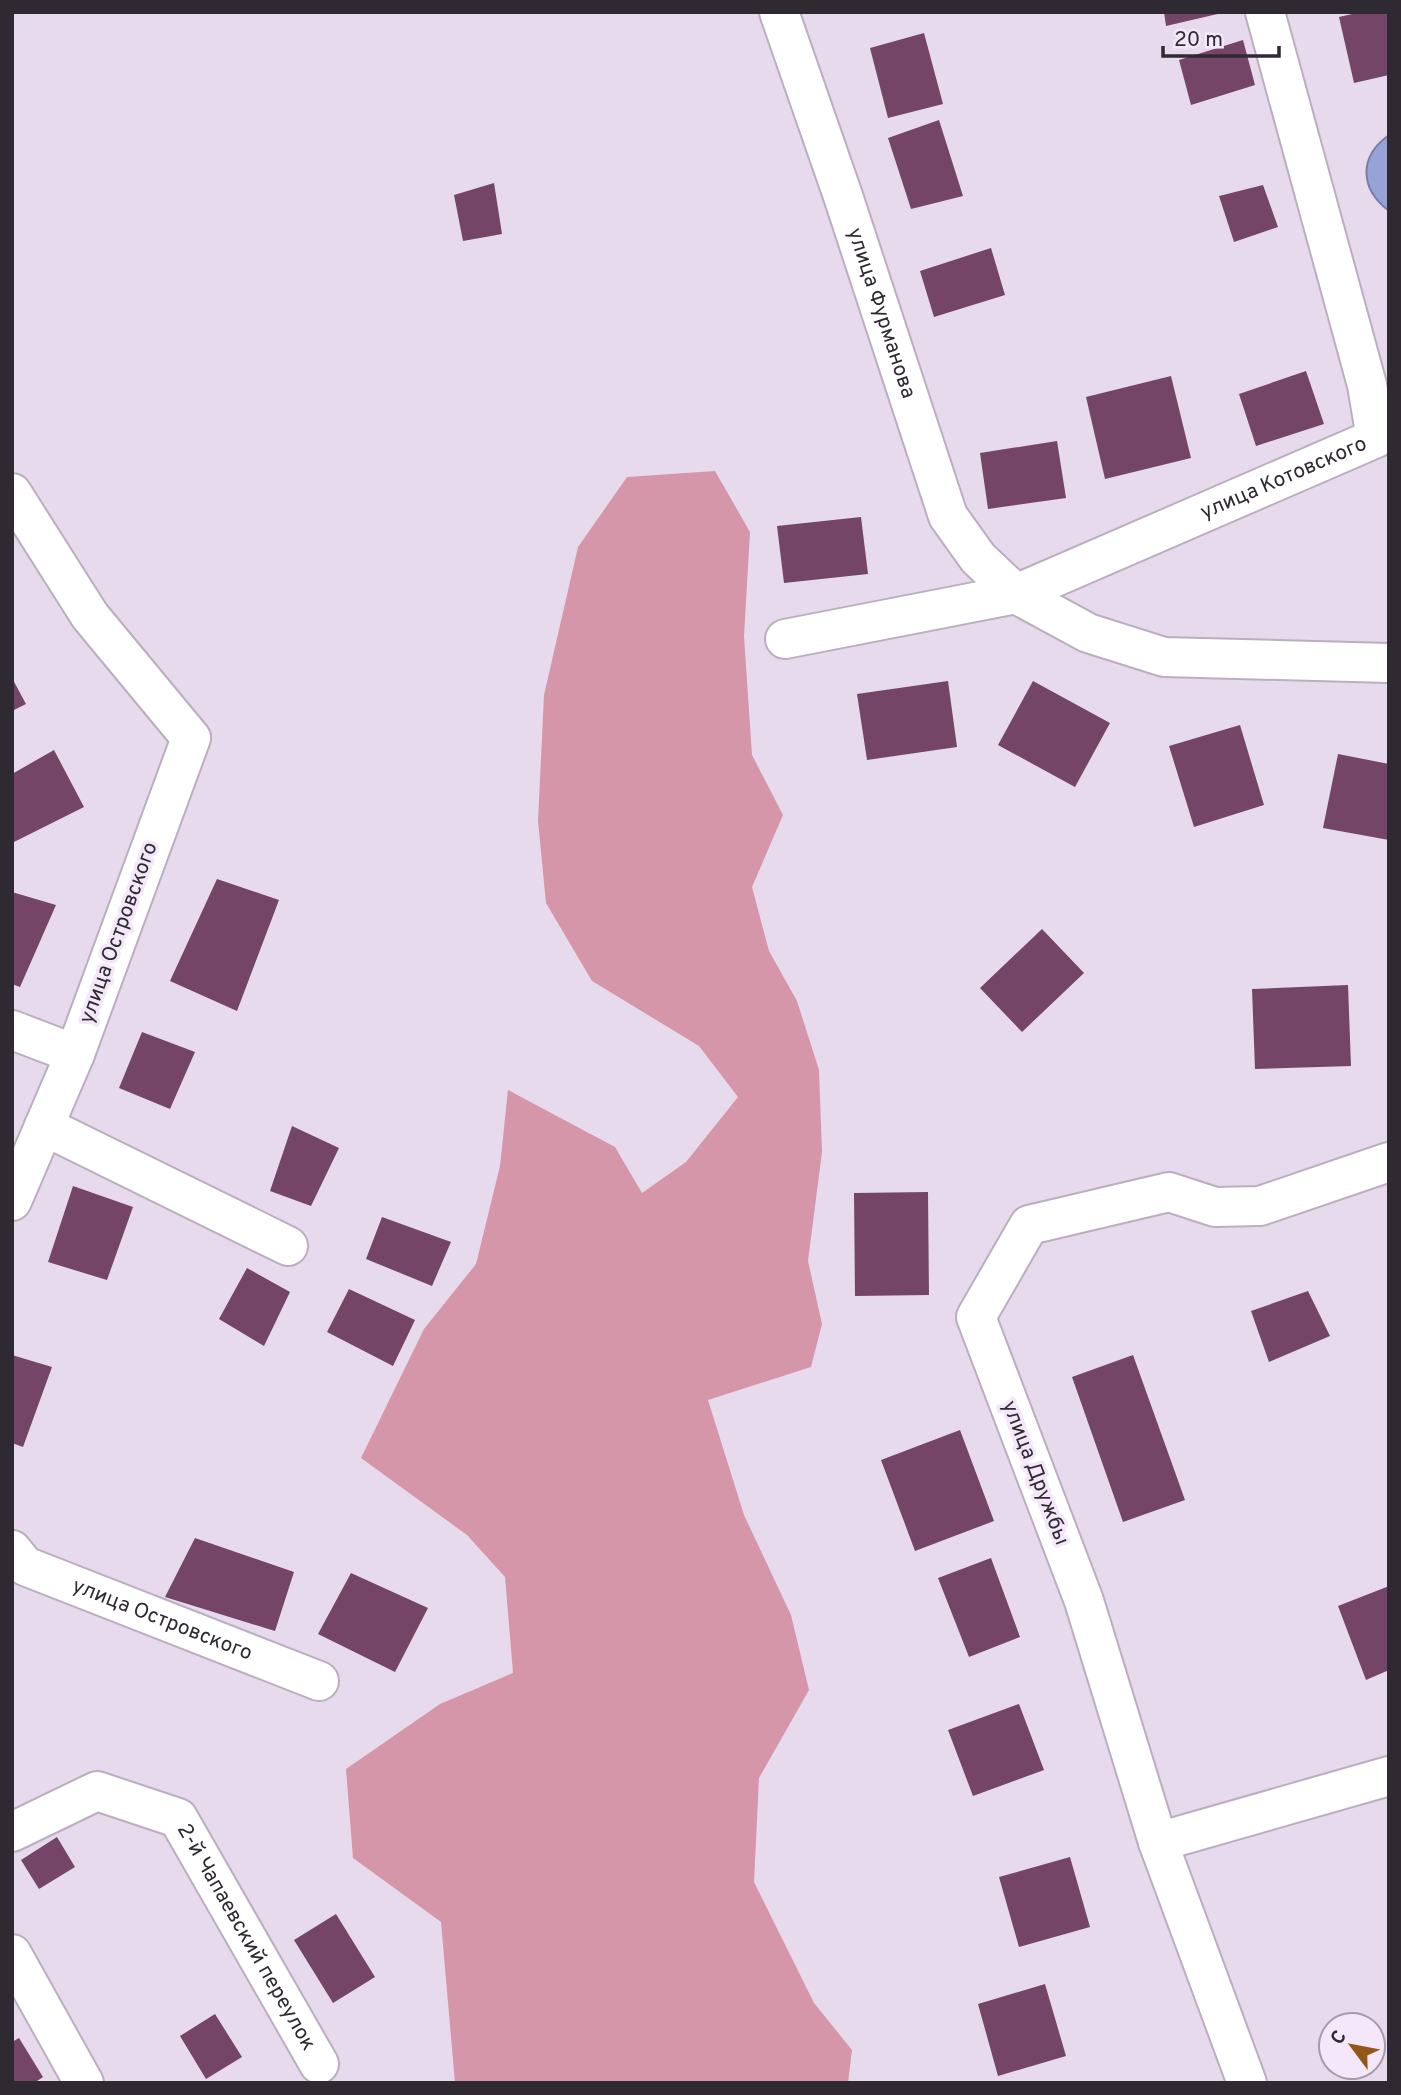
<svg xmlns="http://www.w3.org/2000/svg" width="1401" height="2095" viewBox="0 0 1401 2095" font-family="Overpass,sans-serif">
	<rect width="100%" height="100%" fill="#e7daec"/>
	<path fill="#d596aa" d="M715,471L750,532L744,636L752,755L783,815L752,887L769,951L797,1001L819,1070L822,1152L808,1261L822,1324L811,1367L708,1400L744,1515L791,1615L809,1690L759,1778L754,1882L814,2003L852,2050L848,2083H455L441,1922L353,1858L346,1769L440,1704L513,1673L505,1577L467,1535L361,1458L424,1329L476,1264L500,1166L508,1090L615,1147L642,1193L686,1162L738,1097L699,1046L592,981L546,903L538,821L544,695L578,547L627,477Z"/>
	<path fill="#97a2d7" stroke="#787ea5" stroke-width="2" d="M1389,135V211C1360,189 1358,157 1389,135Z"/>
	<path fill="#744567" d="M1164,12H1222V13L1166,26Z
		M1361,12H1389V75L1354,83L1339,17Z
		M924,33L943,104L888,118L870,48Z
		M1243,40L1255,85L1191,105L1179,60Z
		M939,120L963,196L911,209L888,138Z
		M494,183L502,234L463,241L454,195Z
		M1263,185L1278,227L1234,242L1219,196Z
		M991,248L1005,295L934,317L920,271Z
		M1306,371L1324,424L1256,446L1239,394Z
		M1171,376L1191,458L1105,479L1086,397Z
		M1057,441L1066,498L988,509L980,453Z
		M861,517L868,574L784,583L777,526Z
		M12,678L26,704L12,711Z
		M948,681L957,747L867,760L857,694Z
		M1033,681L1110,723L1075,787L998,745Z
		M1240,725L1264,805L1194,827L1169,746Z
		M54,750L84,807L12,843V774Z
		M1338,754L1389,764V840L1323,828Z
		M217,879L279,900L237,1011L170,981Z
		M12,892L56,905L20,987L12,984Z
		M1042,929L1084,973L1022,1032L980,988Z
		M1348,985L1351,1066L1255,1069L1252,989Z
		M142,1032L195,1052L170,1109L119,1088Z
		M292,1126L339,1148L311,1206L270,1191Z
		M73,1186L133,1207L107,1280L48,1262Z
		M928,1192L929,1295L855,1296L854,1193Z
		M382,1217L451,1242L432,1286L366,1259Z
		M247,1268L290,1292L264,1346L219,1319Z
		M349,1289L415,1320L393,1366L327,1332Z
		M1308,1291L1330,1336L1269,1362L1251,1311Z
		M12,1355L52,1367L23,1447L12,1443Z
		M1133,1355L1185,1500L1123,1522L1072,1377Z
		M960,1430L994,1521L915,1551L881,1460Z
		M195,1538L294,1572L275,1631L165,1597Z
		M991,1558L1020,1637L969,1657L938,1578Z
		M351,1573L428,1608L395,1672L318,1634Z
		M1389,1586V1670L1366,1680L1338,1606Z
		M1019,1704L1044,1770L973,1796L948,1730Z
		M57,1837L75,1867L39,1889L21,1860Z
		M1070,1857L1090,1927L1019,1947L999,1877Z
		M336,1914L375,1977L333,2003L294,1940Z
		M1045,1984L1066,2056L998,2076L978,2004Z
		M215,2014L242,2057L206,2079L180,2036Z
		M19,2038L43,2077L34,2083H12V2042Z"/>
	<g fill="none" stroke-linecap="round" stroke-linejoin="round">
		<defs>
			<g id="minor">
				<path id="s1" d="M779,12L843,196L948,516L978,558L1016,594L1088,633L1164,657L1389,663"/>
				<path d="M12,493L90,616L191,738L75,1054L12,1201"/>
				<path id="s2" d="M785,639L1016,594L1376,438L1367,385L1265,12"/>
				<path d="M12,1030L75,1054"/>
				<path d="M44,1126L288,1246"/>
				<path id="s3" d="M12,1550L25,1566L319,1681"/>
				<path id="s4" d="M12,1832L97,1791L178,1818L319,2064"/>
				<path d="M1158,1842L1389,1776"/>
				<path d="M12,1954L84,2083"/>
				<path d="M1247,2083L1158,1842L1084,1601L976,1317L1029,1225L1169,1192L1215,1207L1260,1206L1389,1162"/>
			</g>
		</defs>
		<use href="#minor" stroke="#baaebf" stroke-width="42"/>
		<use href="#minor" stroke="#fff" stroke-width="38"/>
	</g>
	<g text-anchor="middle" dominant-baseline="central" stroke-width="7" stroke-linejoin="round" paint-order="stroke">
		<g font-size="21" fill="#2f2a31" stroke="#f4e7f9">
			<text stroke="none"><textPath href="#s1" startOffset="318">улица Фурманова</textPath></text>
			<text stroke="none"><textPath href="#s2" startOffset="527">улица Котовского</textPath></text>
			<text transform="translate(119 933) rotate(-70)">улица Островского</text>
			<text transform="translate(1035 1473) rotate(69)">улица Дружбы</text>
			<text stroke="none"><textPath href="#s3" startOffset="168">улица Островского</textPath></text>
			<text stroke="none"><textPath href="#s4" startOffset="317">2-й Чапаевский переулок</textPath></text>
		</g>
	</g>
	<rect width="1401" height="2095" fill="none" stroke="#2f2a31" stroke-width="28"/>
	<g transform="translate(1352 2046) rotate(302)"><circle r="33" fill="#f4e7f9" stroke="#a59ba9" stroke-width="2"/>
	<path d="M0-5L12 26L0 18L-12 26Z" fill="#935719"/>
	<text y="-10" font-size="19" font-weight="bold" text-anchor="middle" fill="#2f2a31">С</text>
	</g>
	<path d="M1163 46v10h116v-10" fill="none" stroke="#2f2a31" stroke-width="3.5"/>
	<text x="1174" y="46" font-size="21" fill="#2f2a31" stroke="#f4e7f9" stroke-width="5" paint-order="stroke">20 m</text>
</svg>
